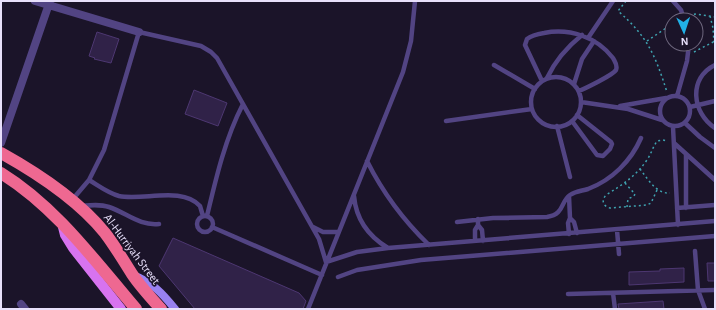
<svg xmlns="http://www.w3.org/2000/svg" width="716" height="310" viewBox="0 0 716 310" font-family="'Alegreya Sans',sans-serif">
	<rect width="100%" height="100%" fill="#1b1429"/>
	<path fill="#302248" stroke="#4d3771" d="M97,32L119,39L111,63L94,59L95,58L89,56Z
		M194,90L227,103L218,126L185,114Z
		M173,238L299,293L306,301L303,309H195L159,266Z
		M707,263H715V281H708Z
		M684,268V282L629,285V272L660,271V269Z
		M663,301L664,309H619L618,304Z"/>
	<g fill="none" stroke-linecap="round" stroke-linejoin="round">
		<path stroke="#3fa3b0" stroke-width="1.5" stroke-dasharray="2 3" stroke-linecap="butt" d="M626,1L618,11C648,37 655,55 667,92
			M689,15L696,14L715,17
			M710,16L713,28L714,42
			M647,41L672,24
			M694,52L715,41
			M640,169C648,179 656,194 670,193
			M625,183L635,194L634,196L628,199L627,207
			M657,190L651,203L647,205L610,208C603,206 601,201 606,195C622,185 636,176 647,160C651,154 653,147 657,141L663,140L668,141"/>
		<path stroke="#524483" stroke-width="4.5" d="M673,1L681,10L684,20
			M588,38L613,1
			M494,65L535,89
			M715,65C688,78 692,113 715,128
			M531 102a25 25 0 1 1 50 0a25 25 0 1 1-50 0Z
			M547,78C555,61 567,47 582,35
			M542,81L525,45L527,39C532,35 538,34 544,33C570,28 597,37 613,58C615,62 618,65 616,70C613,75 586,88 579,91
			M574,84L582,59L594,41
			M660 111a15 15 0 1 1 30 0a15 15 0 1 1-30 0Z
			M677,96L687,61L689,44
			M581,102L628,109L662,120
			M620,106L666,98
			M690,107L715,101
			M446,121L532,109
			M572,121L597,155L603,156L610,149L612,144L611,142L577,115
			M685,123L700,137L715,148
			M557,126L570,177
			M673,127L678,225
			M674,143L715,180
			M686,154V208
			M367,161C383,193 403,220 429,245
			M89,180C99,186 108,193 119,196C143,201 182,186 200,206L203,216
			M354,196C356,219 368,236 388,248
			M569,196L570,218L568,223L569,234
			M72,200L89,180L104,150L139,32L201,46L211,52L217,58L319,239L326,262
			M81,206C91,205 100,204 109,207C127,213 139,226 159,224
			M677,208L715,205
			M207,216C216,178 225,139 243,104
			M197 224a8 8 0 1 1 16 0a8 8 0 1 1-16 0Z
			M570,218L574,222L577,233
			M457,222L493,218L547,217C565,214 560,202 570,195C576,191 582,191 588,189C612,180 631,161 641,138
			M478,225L482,230L483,241
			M212,227L322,275
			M313,227L323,232H338
			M617,230L619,254
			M475,241V230L478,225V219
			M695,251L698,290L705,309
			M326,262L357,252L388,248L715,221
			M338,277L357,270L421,260L715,236
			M613,293L615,309
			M568,294L714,290
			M308,309L403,72L411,41L415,1"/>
		<path stroke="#524483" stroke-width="8" d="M35,1L139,32
			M1,143L50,1
			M21,304L25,309"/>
		<path stroke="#9881f1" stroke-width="8" d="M133,275C153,283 162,293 175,309"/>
		<path stroke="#d773ef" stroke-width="10" d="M62,223L65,235L73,248L121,309"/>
		<path stroke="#ee6891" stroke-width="12" d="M1,153C37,173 79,201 105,233C115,246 123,260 132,274C140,286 151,298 161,309
			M1,173C56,207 95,261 136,309"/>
	</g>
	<g text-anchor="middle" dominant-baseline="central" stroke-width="3.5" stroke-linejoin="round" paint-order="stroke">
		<g font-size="12" fill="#e8e0fb" stroke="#1b1429">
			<text transform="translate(132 249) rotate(53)">Al-Hurriyah Street</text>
		</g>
	</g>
	<rect width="716" height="310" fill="none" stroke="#e8e0fb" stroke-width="4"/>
	<g transform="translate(684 32) rotate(177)"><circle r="19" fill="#1b1429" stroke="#6d667d"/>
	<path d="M0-3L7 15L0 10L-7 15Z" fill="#21b0e6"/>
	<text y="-6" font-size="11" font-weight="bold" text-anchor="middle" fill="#e8e0fb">N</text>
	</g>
</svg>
